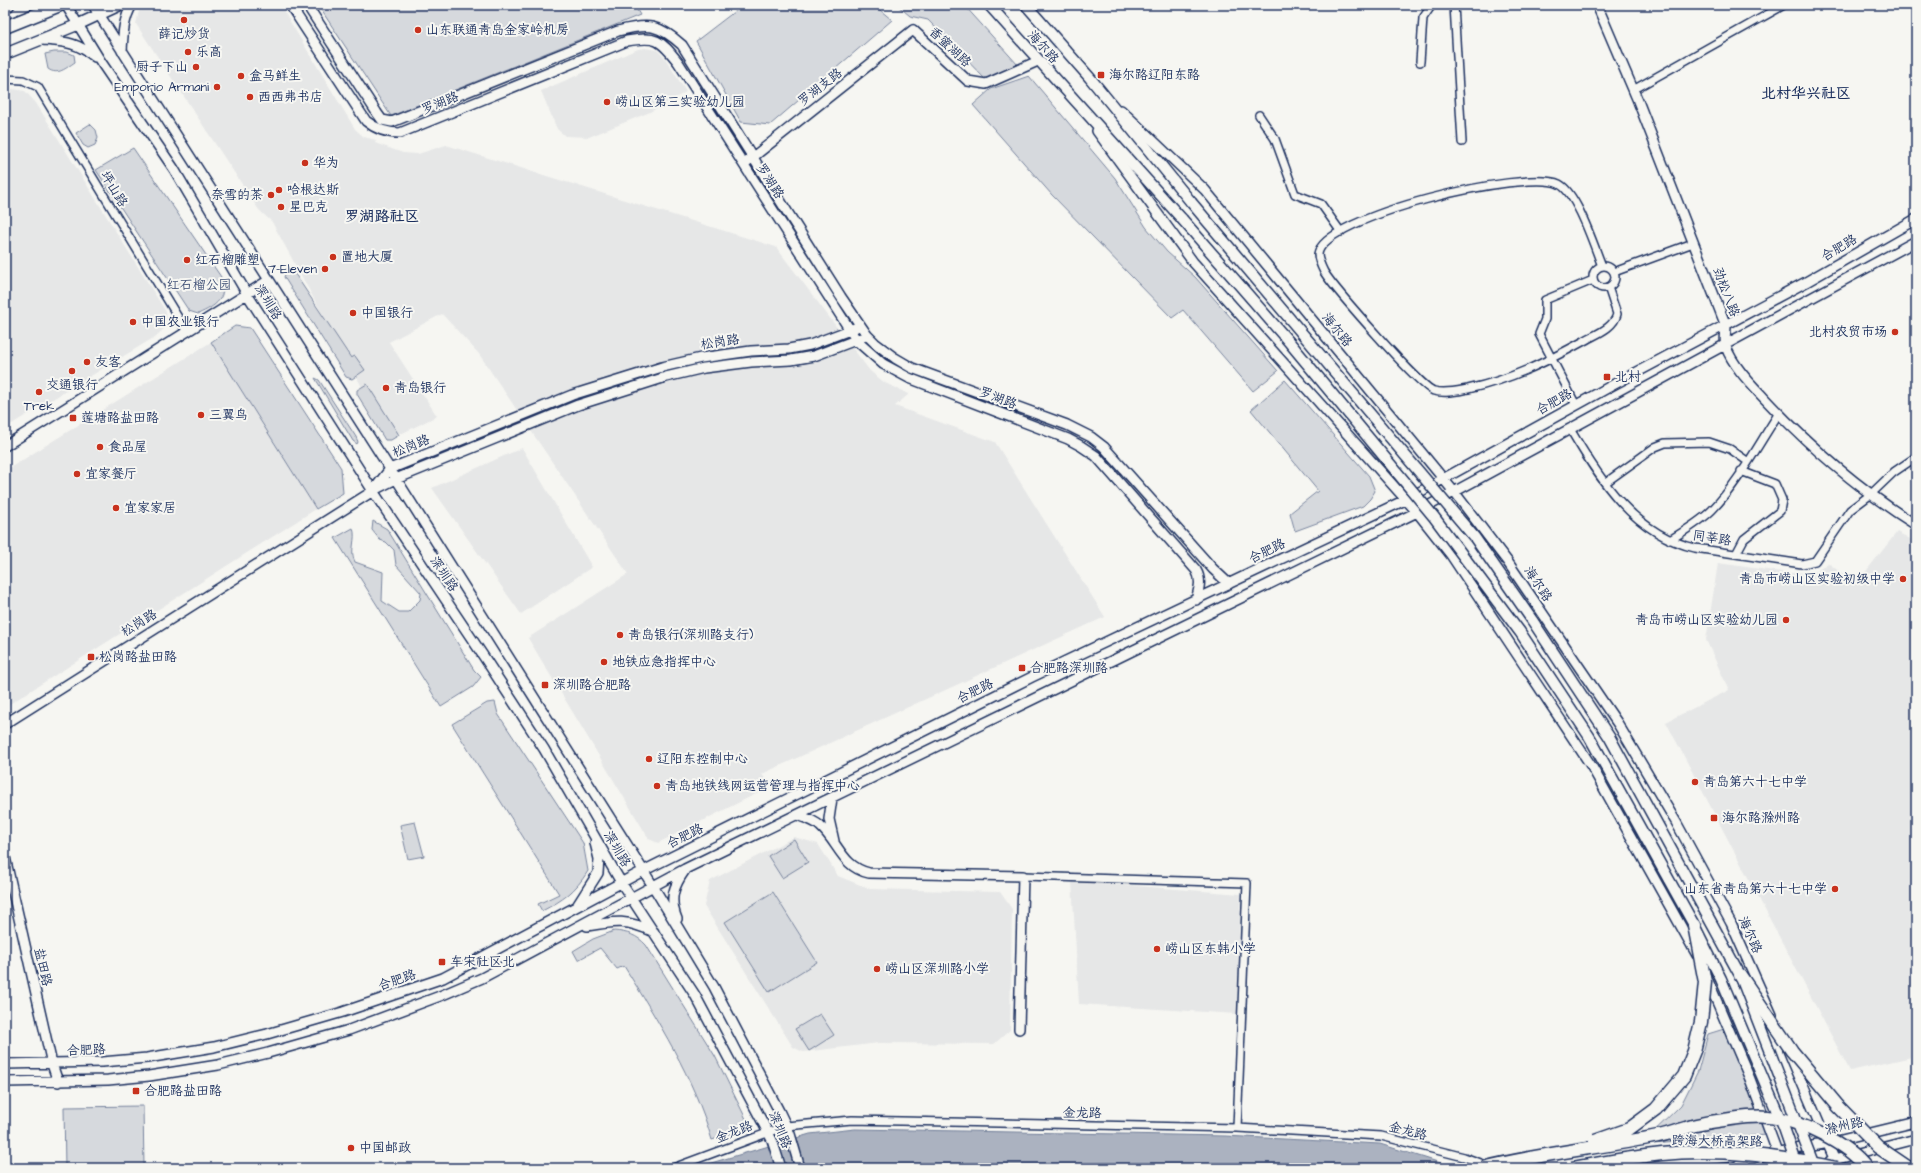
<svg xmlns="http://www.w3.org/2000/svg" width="1921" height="1173" viewBox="0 0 1921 1173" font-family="'Architects Daughter','LXGW WenKai TC',sans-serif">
	<rect width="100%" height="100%" fill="#f6f6f2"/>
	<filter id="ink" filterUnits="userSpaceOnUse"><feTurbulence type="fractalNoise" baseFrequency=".025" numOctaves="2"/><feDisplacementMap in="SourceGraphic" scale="8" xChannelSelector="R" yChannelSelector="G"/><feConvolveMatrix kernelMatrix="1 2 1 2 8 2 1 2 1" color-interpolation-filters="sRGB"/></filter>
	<g filter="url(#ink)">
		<path fill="#e6e7e7" d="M149,5H280L355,129L364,137L376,140L375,143L403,153L418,154L446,145L776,247L870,371L885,383L909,394L895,406L995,442L1105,617L762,774L770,787L658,843L649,839L528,638L628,574L479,354L442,314L389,342L437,416L403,433H394L385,429L272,222L259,210L136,24L139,11Z
			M645,48L657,50L665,58L686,92L650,112L589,137L565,136L557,129L541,91L638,49Z
			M12,89L25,91L36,103L166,312L167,321L164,329L155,337L5,428V90Z
			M211,342L316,509L5,707V471Z
			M522,448L592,567L521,614L432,488Z
			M1897,532L1916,542V1056L1850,1071L1666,722L1729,690L1706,640L1718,563L1789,573H1808L1817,571L1828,563L1856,584Z
			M794,837L818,844L838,876L870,889L1000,892L1012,909L1010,1030L994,1044L879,1043L803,1052L793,1047L704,906L710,881Z
			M1072,881L1241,894L1237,1014L1079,1004Z"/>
		<path fill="#d6d9dd" stroke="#78849e" d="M318,5H634L640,15L391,116Z
			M743,5H874L892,20L770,125L741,122L696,41Z
			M897,5H964L1018,65L986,80L928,20L910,16Z
			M54,52H67L74,55L75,62C66,68 58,76 48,69L45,54Z
			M1029,76L1115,178L1146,227L1167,252L1195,277L1278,371L1253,391L1183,310L1172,318L1052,195L973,105L991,89Z
			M90,124L96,130L98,138L95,145L88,148L83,145L76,133Z
			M133,148L221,277C228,298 216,306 198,314L189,311L96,170Z
			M289,265L351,358L355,356L365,370L352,379L346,377L284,277Z
			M235,326L250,328L341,468L343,493L316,509L211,342Z
			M315,378L319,380L356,437L358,442L357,444L353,441Z
			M1285,380L1369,476L1375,491L1370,499L1363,506L1295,531L1290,513L1318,491L1251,410Z
			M367,384L399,435L391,440H385L357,394V390Z
			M373,521L387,529L474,670L481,677L473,687L441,707L335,538L353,528C357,539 349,551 355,562L383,572L382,601L399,612H408L420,600L421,593L396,565L394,550L386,542L380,540L372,530Z
			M495,702L498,714L583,843L588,871C575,892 563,900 542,911L538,904L559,894L452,724L487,703Z
			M415,822L424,856L408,859L400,825Z
			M794,839L808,862L782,878L768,856Z
			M773,892L817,962L769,992L725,922Z
			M614,931C627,932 637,935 646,945L715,1056L748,1123L744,1129L712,1140C694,1078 658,1021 624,966L617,969L600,948L578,960L573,951L593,939Z
			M820,1014L834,1035L809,1051L795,1029Z
			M1724,1029L1767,1135L1640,1145L1681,1105L1698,1071L1708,1034Z
			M143,1106L144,1168H65L64,1107Z"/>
		<path fill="#abb2c0" stroke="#717e99" d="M855,1129L1225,1136L1380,1144L1457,1168H694L810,1134Z"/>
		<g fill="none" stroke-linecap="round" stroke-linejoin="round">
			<defs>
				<path id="street" d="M1454,5L1462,142
					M1420,62L1423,18L1432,5
					M5,79L23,80L38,87L187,332
					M1633,90L1784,5
					M1259,115L1275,139L1295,194L1321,204L1341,232
					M1593 277a11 11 0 1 1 22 0a11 11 0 1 1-22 0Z
					M1602,266C1594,246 1577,193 1559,184C1527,168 1323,216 1318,254C1318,260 1321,266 1324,272C1334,288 1421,388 1434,391C1445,394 1457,391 1468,389C1512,379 1544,363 1584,341C1596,334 1614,328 1617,314L1608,287
					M1614,272L1693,243
					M1576,405L1539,334L1545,319V300L1593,280
					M1570,429C1600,480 1634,534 1695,548L1802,564L1815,561L1850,510L1870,495L1894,472L1916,457
					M1605,483L1655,447L1665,443L1709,442L1730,449L1747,461
					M1670,540C1684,531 1700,522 1712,510C1739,482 1758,445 1779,413
					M1736,554L1744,539L1780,511L1782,500L1775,484L1741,471
					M1023,876L1247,883L1237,1128
					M673,1168L786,1126L852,1120L1237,1128L1381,1136L1464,1157L1489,1166"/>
				<path id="secondary" d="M66,5L101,62L174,169L247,294L373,491L484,657L544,749L622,884L695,995L772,1140L781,1168
					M93,5L390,469L653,886L714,987L779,1111L790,1134L800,1168
					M290,5L366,121C377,130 387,133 400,133L627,41C656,36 660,39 678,62L857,341L883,364L909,378L1068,439L1081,446L1096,456L1196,570C1202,580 1199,589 1196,600
					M307,5L377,113L382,120L392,122L618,31C648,23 659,24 682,45L841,297L867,335L875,343L895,358L912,368L1067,425L1091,437L1104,447L1213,569L1229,584
					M1597,5L1638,101L1726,326C1726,332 1724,341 1726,347C1733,366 1751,384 1764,398C1810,447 1860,490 1916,525
					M43,40C66,42 76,42 95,57
					M122,51C123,35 123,20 132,5
					M1121,110L1205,190L1455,493L1507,561L1618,724L1676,822L1731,923L1772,1015
					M1097,131L1193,262L1417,512L1451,555L1592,767L1697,955
					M748,161L913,30L968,81L986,84L1038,61
					M5,446L269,280
					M376,489L396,479L578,405L666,377L704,368L751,362L791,360L814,356L861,338
					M5,724L373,491L390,469L572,395L662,367L701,358L751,351L789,349L810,345L855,328
					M832,798L829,819L834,841
					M797,815C805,818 814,820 820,826C839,843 842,867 869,873L1023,876L1019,1029
					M5,857L52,1064L58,1082
					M577,906L598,873L599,859L595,843
					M677,919C669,899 673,887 685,870
					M587,926C616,921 626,919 654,932
					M1706,976L1750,1079L1783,1168
					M1788,1050L1838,1168
					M5,1064L102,1062L147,1058L214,1047L267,1034L343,1012L443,978L643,871L1032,677L1405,500L1611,386L1806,282L1916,219
					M5,1082L108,1080L149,1076L218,1065L268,1053L349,1030L440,996L482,978L685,869L1417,512L1916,241
					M1773,1153L1829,1143L1916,1122
					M1830,1161L1916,1139
					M1615,1165L1693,1161L1732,1157"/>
				<path id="primary" d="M989,5L1182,219
					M1026,5L1090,78L1191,202
					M5,54L77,25L120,5"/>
				<path id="highway" d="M5,6L8,5
					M5,27L60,5"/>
			</defs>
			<use href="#street" stroke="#1b2f5e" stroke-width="10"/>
			<use href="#secondary" stroke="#1b2f5e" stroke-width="12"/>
			<use href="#primary" stroke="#1b2f5e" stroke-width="13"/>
			<use href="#highway" stroke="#1b2f5e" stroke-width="15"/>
			<use href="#street" stroke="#f6f6f2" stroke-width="7"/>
			<use href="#secondary" stroke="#f6f6f2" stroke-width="9"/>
			<use href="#primary" stroke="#f6f6f2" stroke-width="10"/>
			<use href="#highway" stroke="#f6f6f2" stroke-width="12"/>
			<defs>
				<path id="primary-bridge" d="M1191,202L1475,538L1532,620L1610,738L1740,975L1815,1168
					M1182,219L1290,343L1434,517L1520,632L1589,736L1694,925L1721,979L1784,1128L1798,1168"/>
				<path id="highway-bridge" d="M1740,975L1792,1051L1838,1106L1878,1147L1909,1168
					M1595,1141L1629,1129L1656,1109L1684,1076L1694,1051L1701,1022L1705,982L1694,925
					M1483,1168C1541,1153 1600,1148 1658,1136C1671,1134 1683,1128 1696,1125C1714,1121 1751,1115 1768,1117C1797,1119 1849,1144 1866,1168
					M1572,1168C1602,1163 1632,1157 1662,1154C1721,1148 1780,1157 1837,1168"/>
			</defs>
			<use href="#primary-bridge" stroke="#1b2f5e" stroke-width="13" stroke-linecap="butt"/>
			<use href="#highway-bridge" stroke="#1b2f5e" stroke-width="15" stroke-linecap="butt"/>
			<use href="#primary-bridge" stroke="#f6f6f2" stroke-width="10"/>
			<use href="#highway-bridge" stroke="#f6f6f2" stroke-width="12"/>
		</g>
	</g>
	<g fill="#c8321e" stroke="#f6f6f2" stroke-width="1.5">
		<circle cx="184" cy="20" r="4"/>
		<circle cx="418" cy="30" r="4"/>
		<circle cx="188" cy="52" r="4"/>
		<circle cx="196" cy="67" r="4"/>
		<rect x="1097" y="71" width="8" height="8" rx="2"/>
		<circle cx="241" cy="76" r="4"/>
		<circle cx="217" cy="87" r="4"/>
		<circle cx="250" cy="97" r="4"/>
		<circle cx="607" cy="102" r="4"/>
		<circle cx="305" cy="163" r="4"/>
		<circle cx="279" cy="190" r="4"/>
		<circle cx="271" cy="195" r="4"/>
		<circle cx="281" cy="207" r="4"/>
		<circle cx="333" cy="257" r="4"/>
		<circle cx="187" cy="260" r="4"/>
		<circle cx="325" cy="269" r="4"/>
		<circle cx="353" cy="313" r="4"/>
		<circle cx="133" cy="322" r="4"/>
		<circle cx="1895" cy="332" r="4"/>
		<circle cx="87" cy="362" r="4"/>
		<circle cx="72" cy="371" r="4"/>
		<rect x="1603" y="373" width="8" height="8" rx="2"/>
		<circle cx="386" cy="388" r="4"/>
		<circle cx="39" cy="392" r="4"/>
		<circle cx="201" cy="415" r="4"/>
		<rect x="69" y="414" width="8" height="8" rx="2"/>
		<circle cx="100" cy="447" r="4"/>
		<circle cx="77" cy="474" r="4"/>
		<circle cx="116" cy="508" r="4"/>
		<circle cx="1903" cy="579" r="4"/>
		<circle cx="1786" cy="620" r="4"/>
		<circle cx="620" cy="635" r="4"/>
		<rect x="87" y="653" width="8" height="8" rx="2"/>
		<circle cx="604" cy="662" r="4"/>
		<rect x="1018" y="664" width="8" height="8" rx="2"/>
		<rect x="541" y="681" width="8" height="8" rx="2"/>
		<circle cx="649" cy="759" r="4"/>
		<circle cx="1695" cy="782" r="4"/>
		<circle cx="657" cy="786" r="4"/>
		<rect x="1710" y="814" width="8" height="8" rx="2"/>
		<circle cx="1835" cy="889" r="4"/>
		<circle cx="1157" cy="949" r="4"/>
		<rect x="438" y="958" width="8" height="8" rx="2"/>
		<circle cx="877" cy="969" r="4"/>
		<rect x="132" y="1087" width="8" height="8" rx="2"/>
		<circle cx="351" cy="1148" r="4"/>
	</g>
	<g text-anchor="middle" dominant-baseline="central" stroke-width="4" stroke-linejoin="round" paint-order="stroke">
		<g font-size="13" fill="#1b2f5e" stroke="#f6f6f2" text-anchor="start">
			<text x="426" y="30">山东联通青岛金家岭机房</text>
			<text x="184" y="34" text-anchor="middle">薛记炒货</text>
			<text x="196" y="52">乐高</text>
			<text x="188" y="67" text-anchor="end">厨子下山</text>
			<text x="1109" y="75">海尔路辽阳东路</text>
			<text x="249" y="76">盒马鲜生</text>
			<text x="209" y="87" text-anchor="end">Emporio Armani</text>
			<text x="258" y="97">西西弗书店</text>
			<text x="615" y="102">崂山区第三实验幼儿园</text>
			<text x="313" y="163">华为</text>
			<text x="287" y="190">哈根达斯</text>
			<text x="263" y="195" text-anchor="end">奈雪的茶</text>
			<text x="289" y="207">星巴克</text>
			<text x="341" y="257">置地大厦</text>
			<text x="195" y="260">红石榴雕塑</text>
			<text x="317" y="269" text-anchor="end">7-Eleven</text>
			<text x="361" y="313">中国银行</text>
			<text x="141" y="322">中国农业银行</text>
			<text x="1887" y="332" text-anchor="end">北村农贸市场</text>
			<text x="95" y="362">友客</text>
			<text x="1615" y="377">北村</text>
			<text x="72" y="385" text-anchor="middle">交通银行</text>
			<text x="394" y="388">青岛银行</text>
			<text x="39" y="406" text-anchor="middle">Trek</text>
			<text x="209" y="415">三翼鸟</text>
			<text x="81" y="418">莲塘路盐田路</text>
			<text x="108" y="447">食品屋</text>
			<text x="85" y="474">宜家餐厅</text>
			<text x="124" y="508">宜家家居</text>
			<text x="1895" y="579" text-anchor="end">青岛市崂山区实验初级中学</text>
			<text x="1778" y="620" text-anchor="end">青岛市崂山区实验幼儿园</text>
			<text x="628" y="635">青岛银行(深圳路支行)</text>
			<text x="99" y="657">松岗路盐田路</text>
			<text x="612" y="662">地铁应急指挥中心</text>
			<text x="1030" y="668">合肥路深圳路</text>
			<text x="553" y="685">深圳路合肥路</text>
			<text x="657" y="759">辽阳东控制中心</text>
			<text x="1703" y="782">青岛第六十七中学</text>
			<text x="665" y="786">青岛地铁线网运营管理与指挥中心</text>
			<text x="1722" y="818">海尔路滁州路</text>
			<text x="1827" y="889" text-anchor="end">山东省青岛第六十七中学</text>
			<text x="1165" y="949">崂山区东韩小学</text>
			<text x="450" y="962">车宋社区北</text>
			<text x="885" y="969">崂山区深圳路小学</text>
			<text x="144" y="1091">合肥路盐田路</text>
			<text x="359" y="1148">中国邮政</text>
		</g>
		<g font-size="13" fill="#1b2f5e" stroke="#f6f6f2">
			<text transform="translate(950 47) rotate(43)">香蜜湖路</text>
			<text transform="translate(1043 47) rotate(48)">海尔路</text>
			<text transform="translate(820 87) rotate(-38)">罗湖支路</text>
			<text transform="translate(440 103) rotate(-22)">罗湖路</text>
			<text transform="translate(770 181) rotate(57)">罗湖路</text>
			<text transform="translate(114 189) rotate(59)">坪山路</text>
			<text transform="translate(1839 248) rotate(-31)">合肥路</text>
			<text transform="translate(1726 292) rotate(69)">劲松八路</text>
			<text transform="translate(268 302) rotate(58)">深圳路</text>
			<text transform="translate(1337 330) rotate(51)">海尔路</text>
			<text transform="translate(720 342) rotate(-8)">松岗路</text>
			<text transform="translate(998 398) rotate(21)">罗湖路</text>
			<text transform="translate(1554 402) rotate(-29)">合肥路</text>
			<text transform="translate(411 446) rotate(-22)">松岗路</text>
			<text transform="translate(1712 538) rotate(9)">同莘路</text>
			<text transform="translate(1267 551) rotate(-26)">合肥路</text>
			<text transform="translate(444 574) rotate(56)">深圳路</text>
			<text transform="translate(1538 584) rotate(56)">海尔路</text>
			<text transform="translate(139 623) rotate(-32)">松岗路</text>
			<text transform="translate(975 691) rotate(-26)">合肥路</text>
			<text transform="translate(685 836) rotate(-26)">合肥路</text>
			<text transform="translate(617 849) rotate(59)">深圳路</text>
			<text transform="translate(1750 935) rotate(65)">海尔路</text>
			<text transform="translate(43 967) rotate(77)">盐田路</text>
			<text transform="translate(397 980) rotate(-19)">合肥路</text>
			<text transform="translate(86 1050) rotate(-2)">合肥路</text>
			<text transform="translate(1082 1113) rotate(1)">金龙路</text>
			<text transform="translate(1844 1126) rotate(-13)">滁州路</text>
			<text transform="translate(780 1130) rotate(67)">深圳路</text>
			<text transform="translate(1408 1131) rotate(14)">金龙路</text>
			<text transform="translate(734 1132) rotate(-21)">金龙路</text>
			<text transform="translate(1717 1141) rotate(1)">跨海大桥高架路</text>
		</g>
		<g font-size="13" fill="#405177" stroke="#f6f6f2">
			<text x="199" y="285">红石榴公园</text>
		</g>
		<g font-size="15" font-weight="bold" fill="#1b2f5e" stroke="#f6f6f2">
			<text x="1806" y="93">北村华兴社区</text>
			<text x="382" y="216">罗湖路社区</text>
		</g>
	</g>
	<rect width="1921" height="1173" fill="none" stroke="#f6f6f2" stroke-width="20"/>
	<rect x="10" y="10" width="1901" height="1153" fill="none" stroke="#1b2f5e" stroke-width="1.5" filter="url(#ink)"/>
</svg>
